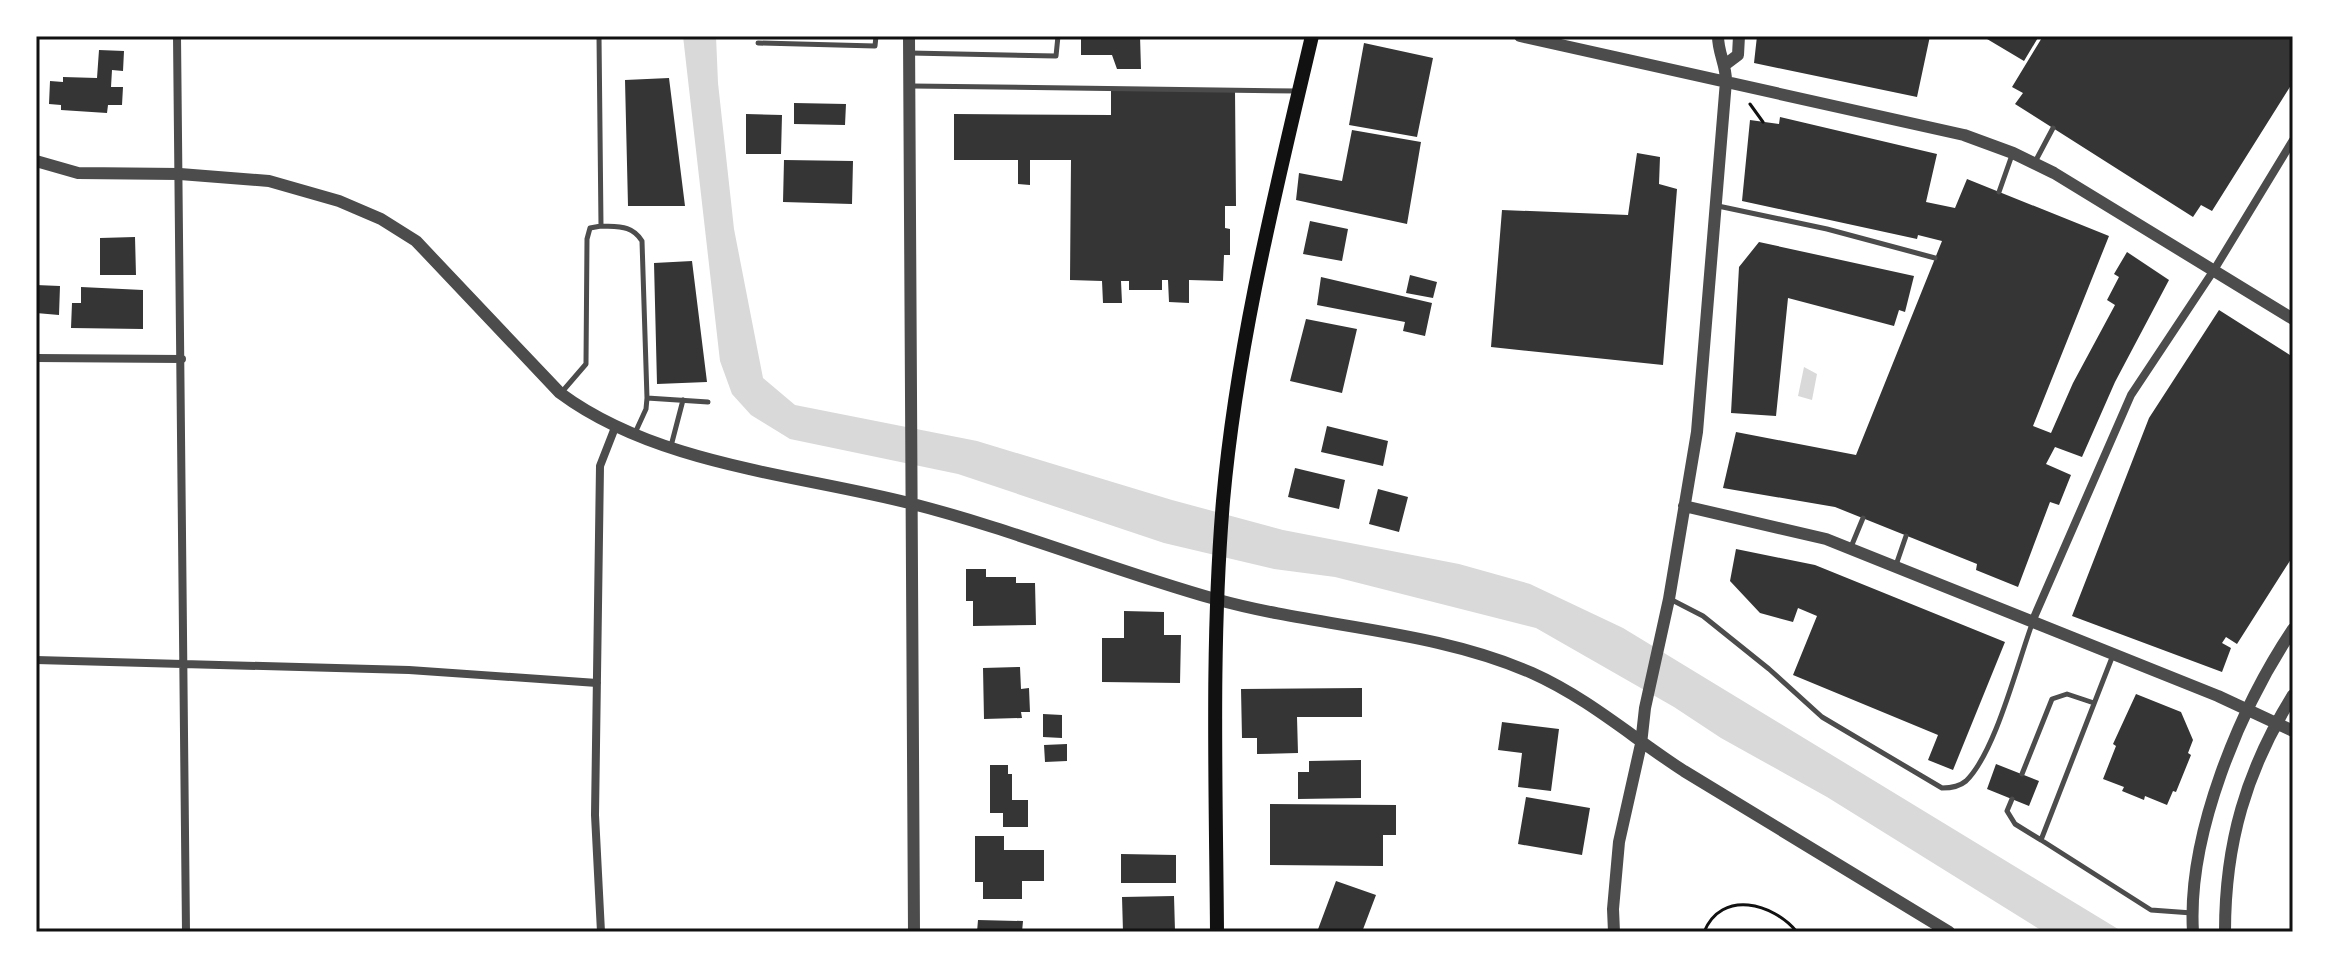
<svg xmlns="http://www.w3.org/2000/svg" width="2329" height="968" viewBox="0 0 2329 968" font-family="Merriweather,serif">
	<rect width="100%" height="100%" fill="#fff"/>
	<path fill="#d9d9d9" d="M683,36H716L718,83L734,229L763,378L795,405L977,441L1172,500L1283,530L1459,564L1530,584L1623,628L2123,932H2044L1827,797L1721,738L1674,707L1536,628L1335,577L1274,569L1164,543L958,474L790,439L751,415L732,394L720,361Z
		M1804,367L1817,374L1812,400L1798,396Z"/>
	<path fill="#353535" d="M1081,36H1140L1141,69H1117L1112,55H1081Z
		M1757,36H1930L1917,97L1754,63Z
		M1982,36H2039L2024,61Z
		M2043,36H2293V82L2212,211L2201,205L2193,217L2015,104L2023,93L2012,87Z
		M1364,43L1433,58L1417,137L1349,125Z
		M99,50L124,51L123,71L112,70L111,87H123L122,105H108L107,113L61,110V105L49,104L50,81L63,82V77L97,78Z
		M669,78L685,206H628L625,80Z
		M1111,90H1235L1236,206H1225V228L1230,229V255H1224L1223,281L1189,280V303L1169,302L1168,280H1162V290H1129V281H1121L1122,303H1103L1102,281L1070,280L1071,160H1030V185L1018,184V160H954V114L1111,115Z
		M794,103L846,104L845,125L794,124Z
		M746,114L782,115L781,154H746Z
		M1780,117L1937,154L1926,202L1955,208L1967,179L2109,236L2033,426L2051,433L2073,383L2115,305L2107,300L2119,277L2114,274L2127,252L2169,280L2115,382L2082,457L2055,447L2046,464L2071,475L2059,505L2050,502L2018,587L1976,570L1977,564L1835,507L1723,488L1736,432L1856,455L1942,241L1918,235L1917,239L1742,201L1750,120L1779,124Z
		M1352,130L1421,142L1407,224L1296,200L1299,173L1342,181Z
		M1637,153L1660,157L1659,184L1677,189L1663,365L1491,347L1502,210L1628,215Z
		M784,160L853,161L852,204L783,202Z
		M1310,221L1348,229L1342,261L1303,254Z
		M135,237L136,275H100V238Z
		M1759,242L1914,276L1905,312L1899,310L1894,326L1788,298L1776,416L1731,413L1739,267Z
		M692,261L707,382L657,384L654,263Z
		M1410,275L1437,282L1433,298L1406,293Z
		M1321,277L1432,303L1425,336L1403,331L1405,322L1317,305Z
		M36,285L60,286L59,315L36,313Z
		M81,287L143,290V329L71,328L72,303H81Z
		M2219,310L2293,357V556L2237,644L2226,637L2222,643L2231,648L2222,672L2072,616L2149,418Z
		M1306,319L1357,329L1342,393L1290,381Z
		M1327,426L1388,441L1383,466L1321,452Z
		M1295,468L1345,480L1339,509L1288,497Z
		M1378,489L1408,497L1399,532L1369,524Z
		M1736,549L1815,565L2005,642L1953,770L1928,760L1938,735L1793,675L1817,616L1798,608L1793,622L1760,613L1730,581Z
		M966,569H986V577H1016V583H1035L1036,625L973,626V601H966Z
		M1124,611L1164,612V635H1181L1180,683L1102,682V638H1124Z
		M1020,667L1021,689L1029,688L1030,712H1021L1022,718L984,719L983,668Z
		M1362,688V717H1297L1298,753L1257,754V738H1242L1241,689Z
		M2136,694L2181,712L2193,740L2188,753L2191,755L2176,792L2173,791L2167,805L2145,796L2144,800L2122,791L2124,787L2103,779L2116,746L2113,744Z
		M1043,714L1062,715V738L1043,737Z
		M1502,722L1559,729L1551,791L1518,787L1522,753L1498,750Z
		M1067,744V761L1045,762L1044,745Z
		M1361,760V798L1298,799V772H1309V761Z
		M1996,764L2039,781L2029,806L1987,789Z
		M990,765H1008V774H1012V800H1028V827H1003V813H990Z
		M1526,797L1590,808L1582,855L1518,844Z
		M1270,804L1396,805V835H1383V866L1270,865Z
		M975,836H1004V850H1044V881H1022V899H983V882H975Z
		M1121,854L1176,855V883H1121Z
		M1336,881L1376,895L1362,932H1317Z
		M1174,896L1175,931L1123,932L1122,897Z
		M978,920L1023,921L1022,932H977Z"/>
	<g fill="none" stroke-linecap="round" stroke-linejoin="round">
		<path stroke="#111" stroke-width="3" d="M1750,104L1763,122
			M1704,932C1722,889 1773,903 1797,932
			M1899,932L1900,931"/>
		<path stroke="#4c4c4c" stroke-width="5" d="M599,36L601,226C619,227 632,225 642,241L647,398L708,402
			M758,43L875,46L876,36
			M910,53L1056,56L1058,36
			M912,86L1298,91
			M2035,162L2053,128
			M1999,192L2012,155
			M1718,206L1827,229L1935,258
			M561,393L586,364L587,239L590,228L601,226
			M635,433L646,409L647,398
			M671,446L683,400
			M1851,547L1863,518
			M1896,565L1906,536
			M1670,599L1703,616L1769,669L1822,717L1942,788C1951,788 1959,787 1966,781C1995,753 2017,665 2032,624
			M2113,655L2041,840L2151,910L2192,913
			M2022,774L2052,699L2067,694L2094,703
			M2012,799L2007,811L2015,824L2041,840"/>
		<path stroke="#4c4c4c" stroke-width="8" d="M177,36L186,932
			M36,358L182,359
			M2032,622L2131,395L2214,270L2293,140
			M36,660L409,670L597,683
			M601,932L595,815L600,466L616,425"/>
		<path stroke="#4c4c4c" stroke-width="12" d="M909,36L914,932
			M1520,36L1964,135L2013,153L2054,173L2293,319
			M1726,64L1738,55L1739,36
			M36,161L78,173L180,174L269,181L339,201L381,219L416,241L560,393C657,465 795,474 909,503C1012,529 1112,570 1215,599C1319,628 1431,629 1532,673C1588,698 1633,738 1684,771L1949,932
			M1684,506L1826,539L2218,696L2293,731
			M1614,932L1613,909L1619,842L1641,744L1645,708L1669,599L1697,432L1726,81C1726,64 1718,53 1718,36
			M2193,932C2187,835 2240,708 2293,629
			M2225,932C2225,843 2246,771 2293,695"/>
		<path stroke="#111" stroke-width="14" d="M1217,932C1216,789 1211,644 1223,501C1237,344 1276,189 1312,36"/>
	</g>
	<rect width="2329" height="968" fill="none" stroke="#ffffff" stroke-width="76"/>
	<rect x="38" y="38" width="2253" height="892" fill="none" stroke="#111" stroke-width="3"/>
</svg>
